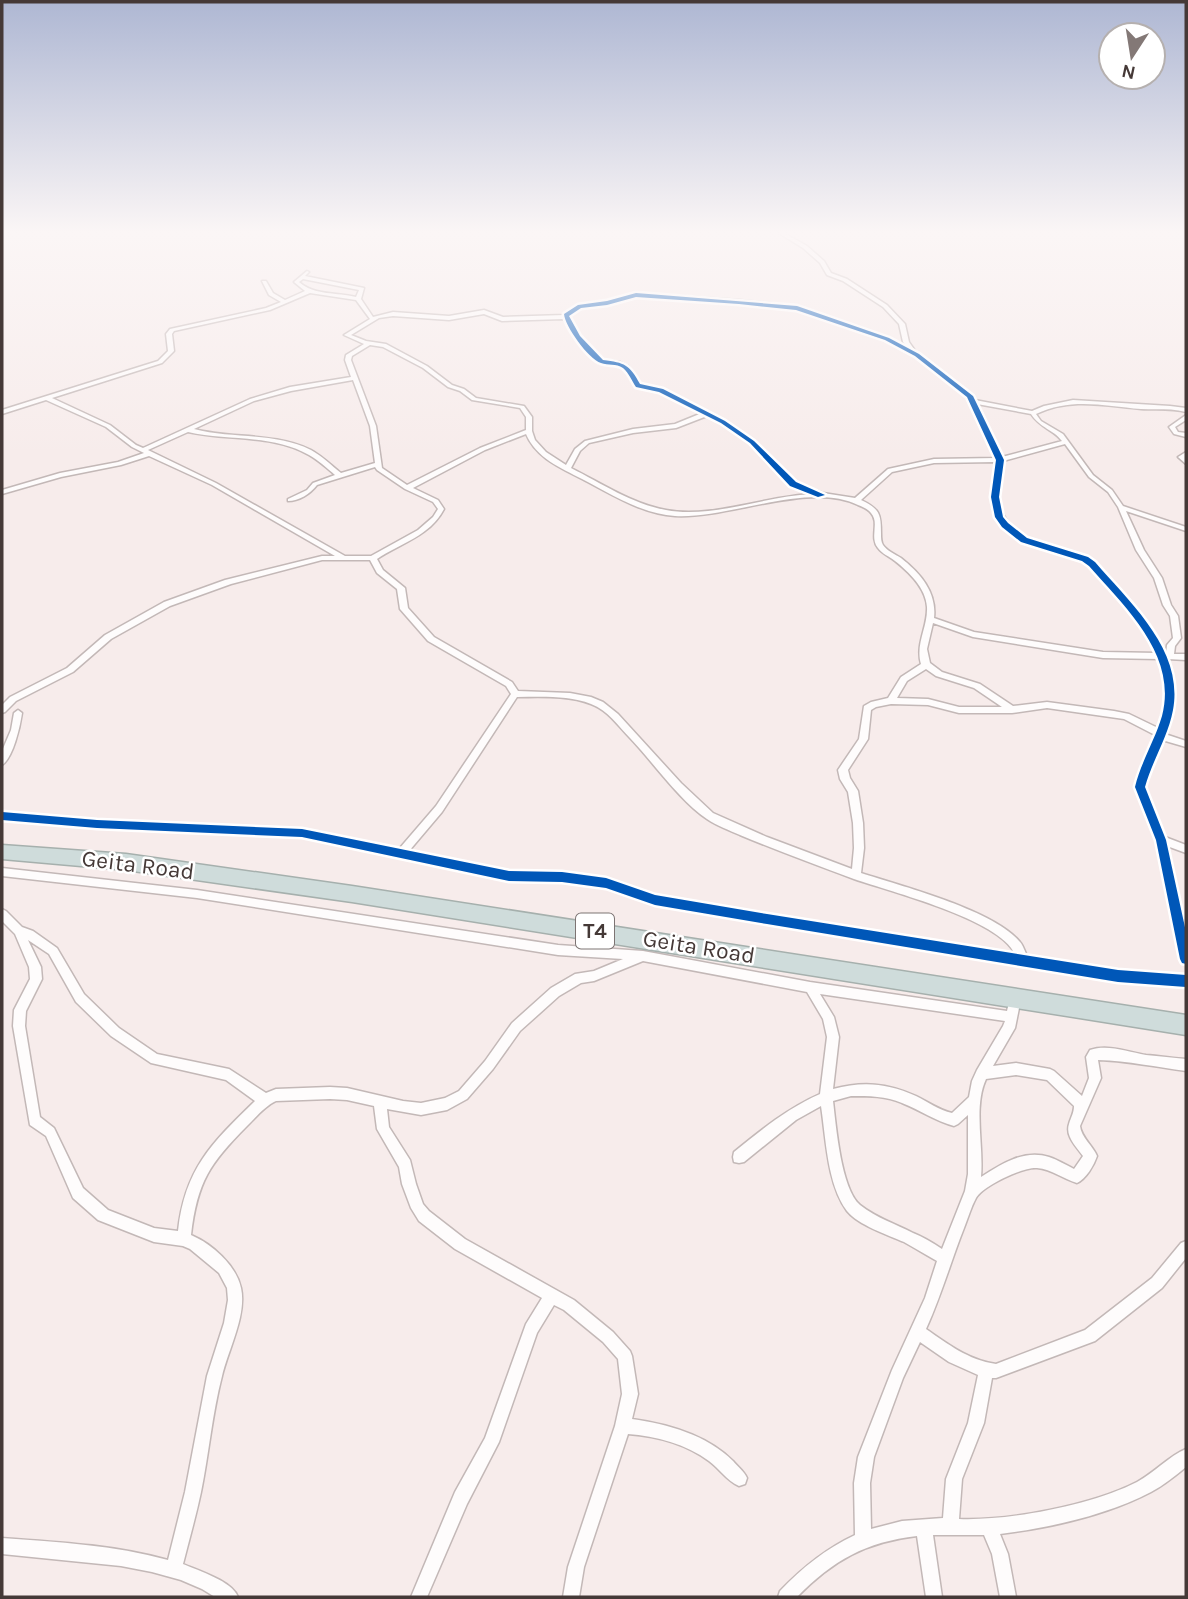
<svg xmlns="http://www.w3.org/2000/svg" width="1188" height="1599" viewBox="0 0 1188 1599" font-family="Karla,sans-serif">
	<rect width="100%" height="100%" fill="#f7eceb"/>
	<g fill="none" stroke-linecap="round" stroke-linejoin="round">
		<defs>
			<path id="street" d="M777,232H782L807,246L824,261L831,273L847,279L887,305L905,324L909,342L916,352L972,395L975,400L1032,411L1044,406L1073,400L1170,406L1186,408V412C1171,408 1156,410 1141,409C1105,406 1071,397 1036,414L1041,421L1063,434L1093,475L1112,490L1123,506L1186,527V531L1126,511L1144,550L1162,578L1171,605L1178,616L1181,638L1175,646L1174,654H1186V660L1167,659C1177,685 1175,709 1165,734L1186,741V747L1162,740L1150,768L1145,787L1165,837L1186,845V853L1167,846L1186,934V964L1182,963L1180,959L1156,840L1135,787L1141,768L1155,735L1124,719L1047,708L1012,713H959L928,705L891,704L876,707L871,710L868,739L848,770L850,778L858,791L863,823L864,848L861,873C901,886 994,910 1020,942C1023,945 1025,952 1027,956L1118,971L1186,976V986L1118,981L767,924L655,904L606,887L562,881L509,880L302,837L97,828L2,820V812L97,820L302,829L399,849L436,806L511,694L506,686L428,641L400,609L397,589L377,573L370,560H322L231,584L170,606L111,639L73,672L16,701L5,712L2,713V705L10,697L67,668L105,635L164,602L225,580L322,556H335L212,485L149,456L121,465L61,477L2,494V490L60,473L118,462L144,453L132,447L106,427L46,400L2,414V410L158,361L168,351L166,334L170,329L266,308L281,302L269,295L262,281H266L273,293L285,300L305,291L294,282L307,271L309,272L305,276L364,288L361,299L373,317L393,312L449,316L484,310L503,317L564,315L578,305L607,302L636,293L739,300L797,306L889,338L908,348L903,342L899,324L883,307L843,281L827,275L820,263L803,248ZM303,279L359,290L356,297C337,292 315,296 299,282ZM310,293L356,300L370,319L344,335L364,344L346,355L345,360L351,377L290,387L250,399L143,448L136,445L110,425L52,398L162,363L174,351L172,334L174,331L270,310ZM636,297L739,304L796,309L885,340L915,356L967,397L996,458L934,459L888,469L855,498L823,493L795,483L754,441L725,421L663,389L640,385L628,366L620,362L603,360L598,357L580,336L570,319L569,316L581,307L607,305ZM484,314L502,321L564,319L576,338L594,359L599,363L618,365L624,369L636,387L659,391L702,413L675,424L633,429L585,441L575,449L566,465L546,452L535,440L532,431V417L524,406L476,398L464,389L452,385L427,366L386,344L366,341L351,335L379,318L393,316L449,320ZM370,345L383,347L423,368L448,387L460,391L472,400L520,408L526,417V430L480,448L407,485L382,468L376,426L351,360L352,356ZM353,380L370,426L375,463L341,473C331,465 322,456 311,450C274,432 232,439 194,429L254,401L291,391ZM977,404L1031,414C1041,429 1053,429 1062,441L1002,457ZM707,416L721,423L750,443L791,485L812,494C765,496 711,519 666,510C632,504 601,483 571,468L580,451L589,443L633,433L676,428ZM188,432C227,441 273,434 309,455C318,460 327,468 335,475L313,483L307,490L288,499V501C299,501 310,494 317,485L375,467L377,470L405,489L433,502L438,509L433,517L418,530L371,556H345L216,483L148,450ZM526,434C536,458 561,468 582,479C611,494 642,514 675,516C730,519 809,481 858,505C863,507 868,509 871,513C880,523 869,537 878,548C882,554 889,556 895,561C909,572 926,588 927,607C928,627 915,644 921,664L901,677L888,698L871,702L864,706L859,739L838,770L840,779L848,792L853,823L854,848L852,869L767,837L713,813L681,783L618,714L603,702L591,697L570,693L518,691L512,682L434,637L408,608L405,588L383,570L377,559C401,543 430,536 444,509L438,500L413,488L485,450ZM1065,444L1089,477L1108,492L1118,507L1136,550L1154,578L1163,605L1170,616L1173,638L1167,645L1166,654L1137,611L1095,562L1088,557C1054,547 1003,541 999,499C998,487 1002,473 1003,461ZM996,462C994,479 988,500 995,517C1007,543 1058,553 1082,561L1089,566C1113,593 1141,620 1157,653L1103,652L974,632L934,618C937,592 920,573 901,558C895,554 887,551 883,545C881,542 881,538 881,534C881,514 880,509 861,500L892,472L934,463ZM933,623L973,637L1103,658L1159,659C1168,682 1167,705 1158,728L1129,714L1114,711L1047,702L1013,706L980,684L942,672L930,663L927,649ZM926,669L936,676L974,688L1002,707H959L928,699L897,698L907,681ZM517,697C541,697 568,695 591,704C608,710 618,726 630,738C653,762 680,801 707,819C717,826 729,830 740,835C778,851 816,865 854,879C891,892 999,919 1015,954L655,896L606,879L562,873L509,872L409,851L442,812Z
				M1186,415V420L1175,427L1178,432L1186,433V437L1174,434L1169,427Z
				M1186,452V464L1178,457Z
				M18,710L22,713C20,727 13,758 2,765V751L11,730L14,713Z
				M2,868L197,890L558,945L643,951L810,982L1007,1011L1011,994L1015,993L1019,994L1021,998L1015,1028L993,1066L1016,1063L1050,1069L1054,1071L1082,1096L1089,1078L1086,1057L1090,1050C1108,1044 1128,1052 1146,1055C1160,1056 1173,1058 1186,1059V1071C1157,1067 1128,1061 1098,1060L1101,1078L1080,1126C1081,1137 1093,1146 1097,1156C1094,1165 1086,1179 1077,1183C1063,1179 1052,1169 1037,1168C1022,1167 983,1186 976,1198C971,1207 968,1218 964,1228C951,1261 941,1296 926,1329C948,1344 968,1360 996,1364L1085,1330L1152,1278L1181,1243L1186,1241V1258L1162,1288L1095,1341L996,1378H992L984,1423L962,1479L959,1519C1009,1521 1092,1505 1137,1482C1154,1473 1169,1456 1186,1449V1467C1175,1476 1164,1485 1151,1492C1107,1515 1049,1528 1000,1534L1008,1554L1016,1597H1000L992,1554L984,1535H933L942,1597H926L917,1536C866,1542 833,1560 797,1597H778L780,1591C802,1568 825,1549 855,1535L854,1483L858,1457L892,1370L925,1298L937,1261C926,1255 915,1248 904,1242C888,1235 858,1225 847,1211C827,1184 826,1138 821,1106L796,1120L744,1162L739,1163L734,1162L733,1157L734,1152C761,1130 788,1108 820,1094L827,1037L823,1019L807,992L643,961L594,981L581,983L559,996L520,1031L493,1069L467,1099L447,1110L421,1115L387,1109L389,1127L410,1160L416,1184L423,1204L429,1211L465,1239L574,1300L613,1332L630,1351L632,1356L638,1394L632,1419C668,1424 707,1435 733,1461C738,1467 744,1471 747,1478L745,1484L739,1486C727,1481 719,1468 709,1461C686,1444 656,1436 628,1434L584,1567L579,1597H563L568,1567L615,1426L622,1394L618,1359L603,1342L564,1310L554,1305L537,1333L499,1442L467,1504L427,1597H411L455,1492L485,1438L526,1324L542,1298L455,1249L419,1221L411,1208L402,1184L399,1167L377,1129L374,1106L347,1100L330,1099L276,1101C265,1106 256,1117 247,1126C210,1163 197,1182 191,1235C212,1244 236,1265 241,1288C247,1315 228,1350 222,1376C212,1414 209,1453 201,1492C196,1516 189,1540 183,1564C199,1571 232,1581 238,1597H215L202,1589L181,1580L152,1572L121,1566L2,1554V1538C58,1542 114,1545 168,1560L185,1492L207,1376L224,1323L228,1300L227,1288L219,1273L190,1249L183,1246L154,1242L98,1220L73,1198L46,1136L30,1125L13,1026L14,1010L30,979L29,967L15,934L2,921V909L6,911L22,927L33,931L57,948L84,994L119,1028L157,1054L229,1069L266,1093L276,1089L330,1087L347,1088L403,1101L421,1103L445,1098L459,1091L485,1061L512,1023L551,988L575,974L594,971L623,959L558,955L197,898L2,876ZM28,940L49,954L76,1002L111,1036L151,1063L226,1080L255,1101C212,1143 185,1168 178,1231L154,1228L108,1210L83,1188L54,1128L40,1117L25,1026L26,1011L42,979L41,967ZM820,994L1005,1021L1003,1026L977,1070L972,1081L969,1097L952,1113C939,1110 928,1102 916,1096C887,1083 863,1081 833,1089L839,1037L834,1017ZM1016,1075L1047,1080L1074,1106C1074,1113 1071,1117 1069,1124C1065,1136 1076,1146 1083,1156L1074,1169C1066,1165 1058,1160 1049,1157C1024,1149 1001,1164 981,1177C984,1147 973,1107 986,1079ZM851,1096C869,1096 886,1096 902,1103C920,1110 935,1121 954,1126L958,1124L968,1115V1174L965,1191L942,1249C933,1243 923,1237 913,1233C896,1224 876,1218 860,1205C841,1189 836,1126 833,1101ZM920,1342L949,1362L978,1375L968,1423L946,1479L943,1518L902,1521L871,1529L870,1483L874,1457L903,1378Z"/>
			<path id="highway" d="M2,845L126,854L352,886L1186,1015V1035L352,902L126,870L2,859Z"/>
		</defs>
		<use href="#street" stroke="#c3b8b7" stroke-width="3"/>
		<use href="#highway" stroke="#a6b0ad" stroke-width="3"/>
		<use href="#street" fill="#fefcfc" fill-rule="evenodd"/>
		<use href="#highway" fill="#cfdcdb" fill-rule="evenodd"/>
		<defs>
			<path id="cycleway" d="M636,293L797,306L889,338L919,354L973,396L1004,460L999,497L1003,517L1008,523L1027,538L1088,557L1095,562C1131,604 1184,650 1173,710C1168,737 1152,761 1145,787L1166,840L1186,932V964L1182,963L1180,959L1156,840L1135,787C1141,762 1155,740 1162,716C1178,655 1125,607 1089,566L1082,561L1021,542L1002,527L995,517L991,497L996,460L967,397L915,356L885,340L796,310L739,304L636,297L607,305L581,308L569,316L580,336L603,360C625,363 629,364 640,384L663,389L725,421L754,441L796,482L825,495L818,497L790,486L750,443L721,423L659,392L636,387C632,381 629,373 623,368C616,363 608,366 601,363C588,359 565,326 564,314L578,305L607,301Z
				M2,812L97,820L302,829L509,871L562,872L606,878L655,895L767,914L1118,970L1186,975V987L1118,982L767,924L655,905L606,888L562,882L509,881L302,837L97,828L2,820Z"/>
		</defs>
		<use href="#cycleway" stroke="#fff" stroke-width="5"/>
		<use href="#cycleway" fill="#0057b8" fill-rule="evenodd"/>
	</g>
	<linearGradient id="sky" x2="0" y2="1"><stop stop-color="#aeb7d3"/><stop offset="0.51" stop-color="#fbf6f6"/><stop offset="1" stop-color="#fbf6f6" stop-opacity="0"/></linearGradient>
	<rect width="1188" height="456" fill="url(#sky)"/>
	<g text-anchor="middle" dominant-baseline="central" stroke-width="5" stroke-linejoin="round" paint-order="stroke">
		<rect fill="#fff" stroke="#7d7473" stroke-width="2" x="576" y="913.5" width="38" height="35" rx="5"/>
		<g font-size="21" font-weight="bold" fill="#453937">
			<text x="595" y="931">T4</text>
		</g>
		<g font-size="23" fill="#453937" stroke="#fff">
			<text transform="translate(138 865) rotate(7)">Geita Road</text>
			<text transform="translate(699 947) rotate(9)">Geita Road</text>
		</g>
	</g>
	<rect width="1188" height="1599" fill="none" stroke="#453937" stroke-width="7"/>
	<g transform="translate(1132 56) rotate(192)"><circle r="33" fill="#ffffff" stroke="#b5b0af" stroke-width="2"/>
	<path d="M0-5L12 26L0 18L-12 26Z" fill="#837876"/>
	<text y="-10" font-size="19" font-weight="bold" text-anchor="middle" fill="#453937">N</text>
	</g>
</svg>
